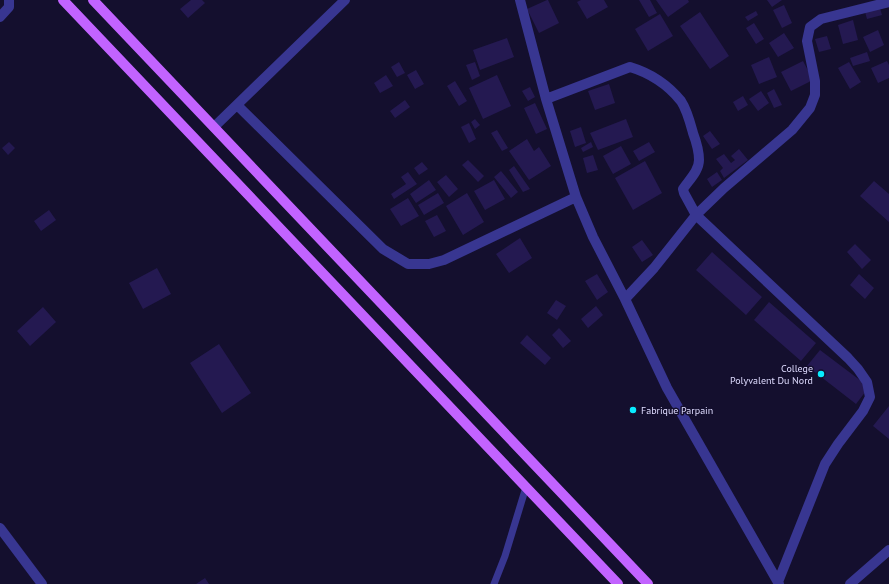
<svg xmlns="http://www.w3.org/2000/svg" width="889" height="584" viewBox="0 0 889 584" font-family="'PT Sans',sans-serif">
	<rect width="100%" height="100%" fill="#140f2e"/>
	<path fill="#241951" d="M191,0H202L205,3L188,18L180,9Z
		M547,0H548L559,23L539,33L527,9Z
		M581,0H604L608,7L587,19L577,2Z
		M639,0H650L657,13L649,17Z
		M656,0H688L689,2L668,17Z
		M767,0H782L772,7Z
		M784,5L792,23L782,28L773,10Z
		M880,8L882,15L867,19L865,12Z
		M756,11L758,15L748,21L745,17Z
		M700,12L729,56L710,69L680,26Z
		M660,14L673,36L648,51L635,29Z
		M853,20L858,40L843,44L838,25Z
		M754,23L764,39L756,44L746,28Z
		M878,30L884,45L870,52L863,37Z
		M784,33L794,48L778,57L769,43Z
		M827,36L831,49L819,52L815,39Z
		M507,38L514,57L480,70L473,50Z
		M867,52L870,61L853,66L850,58Z
		M769,57L777,77L759,84L751,65Z
		M803,61L813,80L791,91L781,72Z
		M887,61L889,65V78L878,83L871,68Z
		M399,62L405,73L397,77L391,67Z
		M475,62L480,76L472,80L466,65Z
		M849,62L861,82L850,89L838,68Z
		M416,70L424,84L415,89L407,75Z
		M386,75L393,86L380,93L374,83Z
		M497,75L511,106L483,119L469,88Z
		M455,81L467,101L459,106L447,86Z
		M609,84L615,103L595,110L588,91Z
		M530,87L535,97L528,101L522,91Z
		M774,89L782,105L774,108L767,93Z
		M761,91L769,103L758,111L749,99Z
		M743,96L748,105L738,111L733,102Z
		M405,100L410,107L395,118L390,111Z
		M535,103L547,129L536,134L524,108Z
		M475,119L480,125L475,129L471,122Z
		M626,119L633,137L598,150L590,133Z
		M469,123L476,139L469,143L461,127Z
		M581,127L586,143L575,147L570,131Z
		M497,130L508,148L502,151L491,133Z
		M710,131L720,144L712,149L703,136Z
		M527,139L534,151L539,147L551,166L529,180L509,151Z
		M9,142L15,148L8,155L2,148Z
		M591,142L593,147L583,152L581,148Z
		M649,142L655,152L639,161L633,151Z
		M621,146L631,164L613,174L603,156Z
		M739,149L748,160L724,178L720,171L723,168L716,159L724,154L731,163L735,160L731,156Z
		M593,155L598,170L587,173L583,158Z
		M468,160L484,176L478,182L462,165Z
		M645,161L662,193L633,210L615,178Z
		M422,162L428,169L419,175L414,168Z
		M514,166L530,189L523,192L509,170Z
		M501,171L518,192L511,198L494,177Z
		M408,172L417,184L394,199L391,194L406,184L401,177Z
		M717,172L722,180L712,187L707,179Z
		M446,175L458,189L449,197L437,182Z
		M429,180L436,190L416,203L410,194Z
		M494,180L505,199L485,210L474,191Z
		M874,181L889,194V222L860,196Z
		M438,193L444,203L424,215L418,205Z
		M467,193L484,222L463,235L446,206Z
		M408,198L419,216L401,226L390,209Z
		M49,210L56,220L41,231L34,221Z
		M437,215L446,231L434,237L425,221Z
		M520,238L532,258L509,273L496,254Z
		M642,240L653,255L642,262L632,247Z
		M855,244L871,260L862,269L847,252Z
		M712,252L762,297L746,315L696,270Z
		M157,268L171,294L143,309L129,283Z
		M597,274L608,292L597,300L585,281Z
		M859,274L874,288L865,299L850,285Z
		M556,300L566,306L557,320L547,313Z
		M769,302L816,343L801,361L754,320Z
		M596,306L603,315L588,328L581,319Z
		M43,307L56,322L30,346L17,331Z
		M559,328L571,341L563,348L552,335Z
		M527,335L551,358L545,365L520,343Z
		M219,344L251,393L222,413L190,363Z
		M820,350L869,387L856,404L807,366Z
		M889,406V439L873,426Z
		M205,578L209,584H196Z"/>
	<g fill="none" stroke-linecap="round" stroke-linejoin="round">
		<path stroke="#383691" stroke-width="7" d="M494,584L505,556L526,487"/>
		<path stroke="#383691" stroke-width="10" d="M520,0L546,99L576,197L593,237L625,299L667,388L779,584
			M0,17L9,7V0
			M546,99L630,67C650,73 668,85 681,101C687,110 690,122 693,133C696,141 699,151 699,160C699,171 689,180 683,189L684,193L696,215L848,358L858,369L867,382L870,397L863,411L838,444L825,464L778,582
			M237,105L383,249L408,264H429L444,260L576,197
			M214,127L345,0
			M625,299L654,268L696,215L724,188L792,130L810,108L815,95V81L807,41L810,27L821,19L889,2
			M0,528L42,584
			M850,584L889,550"/>
		<path stroke="#c263ff" stroke-width="10" d="M63,0L618,584
			M93,0L648,584"/>
	</g>
	<g fill="#08ebff" stroke="#140f2e" stroke-width="1.5">
		<circle cx="821" cy="374" r="4"/>
		<circle cx="633" cy="410" r="4"/>
	</g>
	<g text-anchor="middle" dominant-baseline="central" stroke-width="3" stroke-linejoin="round" paint-order="stroke">
		<g font-size="10" fill="#dfdcff" stroke="#140f2e" text-anchor="end">
			<text x="813" y="368">College<tspan x="813" dy="12">Polyvalent Du Nord</tspan></text>
			<text x="641" y="410" text-anchor="start">Fabrique Parpain</text>
		</g>
	</g>
</svg>
